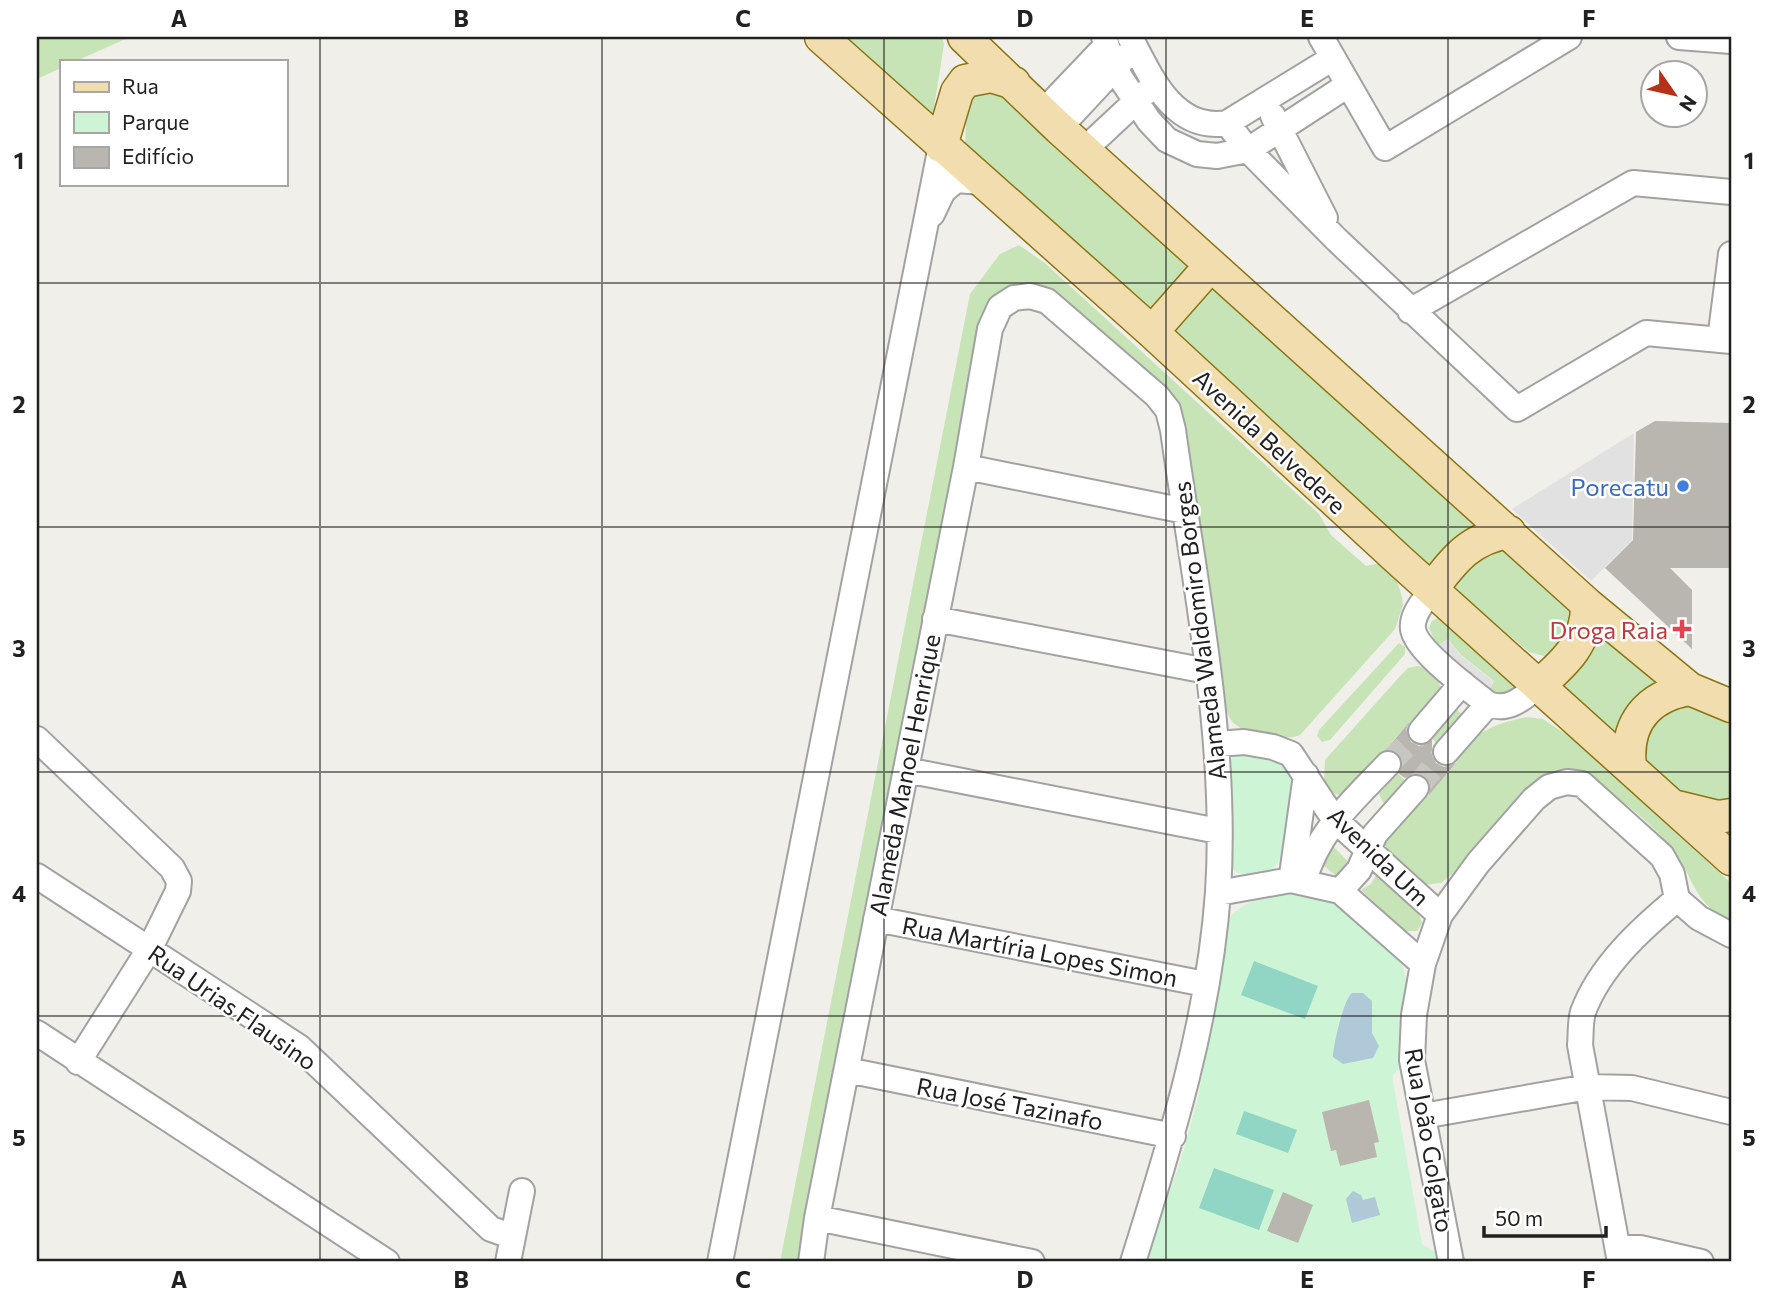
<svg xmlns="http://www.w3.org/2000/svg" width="1768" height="1299" viewBox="0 0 1768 1299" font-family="Commissioner,sans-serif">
	<rect width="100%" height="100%" fill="#f0efe9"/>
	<path fill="#c6e4b6" d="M37,37H130L76,61H61V68L37,79Z
		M836,37H942L944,44L933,114L918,112Z
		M995,88L1187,264L1188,271L1159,308L1142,305L965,145L967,108L974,93Z
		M1019,245L1046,264L1319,514L1331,535L1366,566L1381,563L1396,577L1402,597L1403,605L1395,629L1300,735C1290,741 1249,734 1239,727C1231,722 1229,717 1226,709L1184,434L1049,289L1027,284L1015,286L980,330L813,1181L801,1262H780L970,294L1000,254Z
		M1216,289L1479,521L1437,566L1422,567L1175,333L1176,327L1204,294Z
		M1498,545L1583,618L1548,657L1529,652L1456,591L1457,577Z
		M1440,617L1517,686L1511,697L1488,692L1494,681L1461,655L1448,639L1437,646L1429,628L1432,621Z
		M1608,636L1657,678L1621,732L1614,734L1562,688V683L1597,641Z
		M1399,643L1405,647V654L1330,740L1322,742L1317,736L1319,730Z
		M1418,666C1432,668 1440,677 1441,692L1416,726L1410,721L1347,795L1335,794L1324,782L1325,760L1401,675L1408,668Z
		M1676,702L1731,714V800C1687,804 1672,788 1643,759L1646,723Z
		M1457,710L1462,714V720L1440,746L1430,737Z
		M1527,717L1543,719L1573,739L1731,883V922C1692,901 1697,883 1674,852C1651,820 1611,791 1577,773L1441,883L1423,885L1386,852L1384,840L1421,793L1427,797L1457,762L1453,757C1479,732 1491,724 1527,717Z
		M1397,773L1408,783L1384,804L1379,794Z
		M1333,846L1351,865L1337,877L1322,864L1320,854Z
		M1376,875L1419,915L1422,923L1417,931H1405L1361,890L1371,884Z"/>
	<path fill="#cdf4d5" d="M1236,753L1278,755L1294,775C1289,813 1296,893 1236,872L1228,862L1231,760Z
		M1311,893L1331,896L1402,964L1407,983L1402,1065L1393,1075V1082L1422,1244L1436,1253L1439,1262H1144L1181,1160L1199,1094L1230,917C1252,893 1281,895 1311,893Z"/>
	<path fill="#91d5c4" d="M1254,961L1318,986L1305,1019L1241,995Z
		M1244,1111L1297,1130L1288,1153L1236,1134Z
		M1214,1168L1274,1190L1259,1230L1199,1208Z"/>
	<path fill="#e1e1e1" d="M1634,433L1632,540L1591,581L1512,509Z
		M1448,639L1460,655L1493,681L1488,692L1437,646Z"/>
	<path fill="#afc9d8" d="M1352,993H1363L1372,1001V1033L1379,1046L1373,1058L1343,1064L1333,1057C1333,1046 1344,998 1352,993Z
		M1353,1191L1361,1195L1363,1200L1375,1197L1380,1215L1352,1223L1346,1199Z"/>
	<path fill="#b9b5af" d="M1655,421L1731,423V568H1670L1692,590V649L1605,568L1633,540L1636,432Z
		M1410,721L1406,729L1411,742L1419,746L1432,740V756L1436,763L1444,767L1456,763L1429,795L1430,784L1426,777L1418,773L1405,778L1399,774L1402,761L1399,754L1386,750Z
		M1369,1100L1379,1142L1374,1143L1377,1157L1340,1166L1336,1150L1331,1151L1322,1112Z
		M1283,1192L1313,1205L1298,1243L1267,1231Z"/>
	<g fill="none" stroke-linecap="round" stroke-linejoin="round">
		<path stroke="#c7c6c1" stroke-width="24" stroke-dasharray="24 12" stroke-linecap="butt" d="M1388,764L1421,731
			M1416,788L1446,752"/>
		<defs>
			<path id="minor" d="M1104,37L1114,68L1149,121L1167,140L1197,154L1217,156L1248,150L1348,85
				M1130,37C1150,75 1173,132 1227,123L1333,58
				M1321,37L1385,148L1569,37
				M1679,37L1731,41
				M1044,111L1105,47
				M1273,116L1325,218
				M1227,123L1248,150L1337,240L1517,409L1646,333L1731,341
				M1059,128L1125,57
				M1084,150L1145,93
				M932,214L943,191L956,180L982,182
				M1410,311L1633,183L1731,192
				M1720,340L1731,254
				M966,467L1185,511
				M1432,589C1424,601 1411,615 1413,629C1416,651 1471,690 1488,704C1509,712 1523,698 1539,685
				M935,619L1207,671
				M1421,731L1462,683
				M37,739L172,868L179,881L178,891L150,948L78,1062
				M1217,744L1244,742L1273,747L1291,754L1334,819L1440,915
				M1446,752L1488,704
				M906,770L1218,831
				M1292,875L1306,775
				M37,876L299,1047L491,1229L511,1236
				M1304,881C1318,830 1353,801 1388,764
				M1340,891L1359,870L1375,834L1416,788
				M1218,893L1291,880L1340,891L1423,964
				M876,919L1205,984
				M37,1033L387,1262
				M847,1070L1173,1136
				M1423,1116L1588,1087L1632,1088L1731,1112
				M817,1218L1032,1262
				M1619,1248H1640L1701,1262
				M508,1262L522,1191
				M720,1262L941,146
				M811,1262L817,1218L966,467L990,329L1000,307L1014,298L1030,296L1047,301L1157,396L1168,410L1173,430C1194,582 1228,738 1218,892C1209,1020 1171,1141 1133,1262
				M1451,1262L1412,1060L1414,1015L1423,964L1440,915L1478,863L1534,799L1549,787L1567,782L1582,784L1662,856L1672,874L1677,899L1699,918L1731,935
				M1620,1262L1580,1045C1581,1035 1580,1022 1583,1012C1600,966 1641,929 1677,899"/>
			<path id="major" d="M821,37L1152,332L1400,561L1731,859
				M964,37L1059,128L1587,604L1690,689L1731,706
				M941,146L957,92L965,81L991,76L1014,83
				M1152,332L1211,265
				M1432,589C1454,559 1471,538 1509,532
				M1539,685C1566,662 1588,641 1587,604
				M1630,767C1625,724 1647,696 1690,689
				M1677,807L1718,817L1731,815"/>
		</defs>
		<use href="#minor" stroke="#a2a2a2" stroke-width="28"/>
		<use href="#major" stroke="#8c7413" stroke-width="35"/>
		<use href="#minor" stroke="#fff" stroke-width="24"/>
		<use href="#major" stroke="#f1ddad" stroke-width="32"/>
	</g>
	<path fill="none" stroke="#212121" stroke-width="2" stroke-opacity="0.55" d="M320,37V1262M602,37V1262M884,37V1262M1166,37V1262M1448,37V1262M37,283H1731M37,527H1731M37,772H1731M37,1016H1731"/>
	<circle fill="#3f7fe0" stroke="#fff" stroke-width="2.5" cx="1683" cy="486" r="7"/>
	<path fill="#e0444e" stroke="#fff" stroke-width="2.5" d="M1678.5 618.5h7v7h7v7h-7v7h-7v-7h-7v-7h7z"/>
	<g text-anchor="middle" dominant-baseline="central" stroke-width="5" stroke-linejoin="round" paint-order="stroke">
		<g font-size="24" fill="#212121" stroke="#fff">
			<text transform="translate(1270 441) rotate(43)">Avenida Belvedere</text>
			<text transform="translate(1199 631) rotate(-97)">Alameda Waldomiro Borges</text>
			<text transform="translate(904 775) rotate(-79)">Alameda Manoel Henrique</text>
			<text transform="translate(1379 856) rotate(44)">Avenida Um</text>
			<text transform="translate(1040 951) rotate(11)">Rua Martíria Lopes Simon</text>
			<text transform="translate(233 1007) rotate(35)">Rua Urias Flausino</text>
			<text transform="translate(1010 1103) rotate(11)">Rua José Tazinafo</text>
			<text transform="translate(1430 1140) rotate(80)">Rua João Golgato</text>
		</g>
		<g font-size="24" fill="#366cbe" stroke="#fff" text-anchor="end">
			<text x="1669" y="486">Porecatu</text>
		</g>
		<g font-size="24" fill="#be3a42" stroke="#fff" text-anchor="end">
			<text x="1668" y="629">Droga Raia</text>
		</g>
	</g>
	<rect width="1768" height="1299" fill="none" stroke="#ffffff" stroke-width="77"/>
	<rect x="60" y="60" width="228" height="126" fill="#ffffff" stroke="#a6a6a6" stroke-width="2"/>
	<rect x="74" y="82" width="35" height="10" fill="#f1ddad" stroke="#a6a6a6" stroke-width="2"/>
	<text x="122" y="94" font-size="21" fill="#212121">Rua</text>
	<rect x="74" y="112" width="35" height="21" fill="#cdf4d5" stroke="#a6a6a6" stroke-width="2"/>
	<text x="122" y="130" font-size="21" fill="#212121">Parque</text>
	<rect x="74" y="147" width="35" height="21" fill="#b9b5af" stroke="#a6a6a6" stroke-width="2"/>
	<text x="122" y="164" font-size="21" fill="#212121">Edifício</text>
	<g transform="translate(1674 94) rotate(124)"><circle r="33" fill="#ffffff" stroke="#a6a6a6" stroke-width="2"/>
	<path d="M0-5L12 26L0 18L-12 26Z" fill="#b93019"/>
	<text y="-10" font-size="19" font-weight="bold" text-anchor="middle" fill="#212121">N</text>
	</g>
	<path d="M1484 1226v10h122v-10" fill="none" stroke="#212121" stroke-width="3.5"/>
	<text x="1495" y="1226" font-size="21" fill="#212121" stroke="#ffffff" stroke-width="5" paint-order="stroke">50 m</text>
	<rect x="38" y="38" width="1692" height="1222" fill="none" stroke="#212121" stroke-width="2.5"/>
	<g font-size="23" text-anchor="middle" font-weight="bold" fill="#212121">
		<text x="179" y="27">A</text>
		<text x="461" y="27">B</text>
		<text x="743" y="27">C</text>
		<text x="1025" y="27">D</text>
		<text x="1307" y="27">E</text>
		<text x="1589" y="27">F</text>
		<text x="19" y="169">1</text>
		<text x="1749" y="169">1</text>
		<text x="19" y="413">2</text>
		<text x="1749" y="413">2</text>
		<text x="19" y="657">3</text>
		<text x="1749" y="657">3</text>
		<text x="19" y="902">4</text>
		<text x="1749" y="902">4</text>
		<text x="19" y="1146">5</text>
		<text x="1749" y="1146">5</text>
		<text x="179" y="1288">A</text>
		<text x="461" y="1288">B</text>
		<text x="743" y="1288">C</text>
		<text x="1025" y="1288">D</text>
		<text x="1307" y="1288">E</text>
		<text x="1589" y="1288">F</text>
	</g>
</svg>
